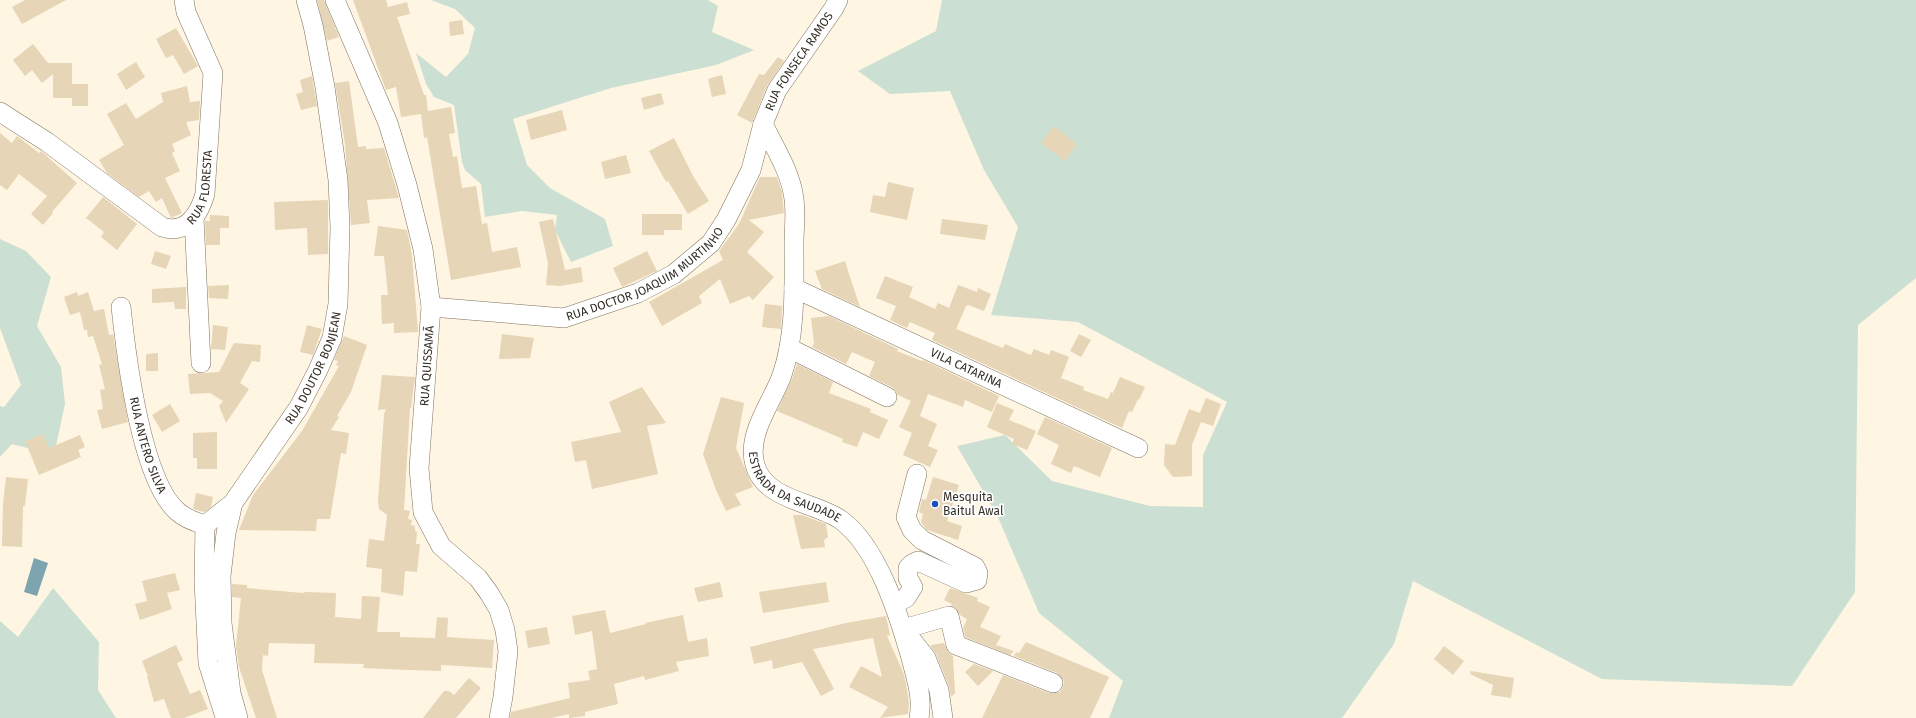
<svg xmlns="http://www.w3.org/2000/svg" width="1916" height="718" viewBox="0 0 1916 718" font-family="'Fira Sans',sans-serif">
	<rect width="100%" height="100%" fill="#fff5e3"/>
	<path fill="#cbe0d2" d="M431,0H708L718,6L712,32L754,50L716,65L611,88L513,119L527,165L550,188L605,219L613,246L571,262L555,230L557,215L522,211L485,217L481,184L465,170L462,162L454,105L434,97L426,84L416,53L446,77L468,54L475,28L455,9Z
		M942,0H1916V278L1858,325L1855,592L1792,686L1602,679L1413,581L1394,644L1342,718H1109L1123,681L1039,613L997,515L957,446L1005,435L1052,481L1150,506L1203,507V455L1227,402L1078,322L991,315L1018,227L984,170L950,91L890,94L858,71L936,31Z
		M0,239L26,251L51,277L37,326L61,367L65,404L54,455L12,444L0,457V406L4,407L21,385L0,328Z
		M53,588L99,642L98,690L116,718H0V621L18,637Z"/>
	<path fill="#7ea4b0" d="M34,558L48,563L37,596L24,592Z"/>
	<path fill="#e6d5b6" d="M25,0H66L22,24L12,7Z
		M317,0H324L339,37L327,41Z
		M353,0H386L388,7L407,2L410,14L397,17L424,95H426L428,111L451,107L455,133L449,134L453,157L457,156L462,188L476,186L482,224L487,223L492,252L517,247L521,267L451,280L427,137L424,138L421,114L401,117L396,87L386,90Z
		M462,20L464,34L450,36L449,22Z
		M176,28L198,66L184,74L173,55L166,58L156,39Z
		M33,44L48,63H72V84H88V106H72V98H53V74L42,83L32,70L25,76L13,60Z
		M778,57L784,61L767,86L752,123L737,115L759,74L764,75Z
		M136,62L145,77L126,90L117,74Z
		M722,75L726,94L712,97L708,79Z
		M312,76L317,106L301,110L296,94L303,92L300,80Z
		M349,81L358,147L366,146V149L384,148L399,198L367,200L370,223L351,225L345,144L335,83Z
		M187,86L190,102L200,101L199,120L186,122L191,135L172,144L175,151L172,153L180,171L165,178L182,213L171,218L162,198L156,202L149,191L139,197L107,173L99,160L124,145L107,114L126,103L136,119L163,102L161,93Z
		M661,93L664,104L644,110L641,98Z
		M562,110L567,130L531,140L526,120Z
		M1054,126L1077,144L1065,161L1041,143Z
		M0,133L12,143L17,136L39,153L41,151L77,183L52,212L53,213L43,225L31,214L47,196L19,174L7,190L0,185Z
		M674,138L693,176L709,201L688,214L668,181L666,182L649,151Z
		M626,155L631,173L605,179L601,162Z
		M760,177H777L782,192L784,213L749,220L764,232L747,252L774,277L753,300L749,296L730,304L720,279L699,296L702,303L662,326L649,302L723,260L719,251L739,224Z
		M888,182L914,188L907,220L870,212L873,195L885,197Z
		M103,197L137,224L117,250L101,237L104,232L86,218Z
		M328,200V254L308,255L307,228L275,230L274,202Z
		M642,214H682V230H664V235H642Z
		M210,215L229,216V228H220V245H206L205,221H210Z
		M553,219L565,270L581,267L583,282L560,286L546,285L548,263L539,222Z
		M942,219L988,225L985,240L940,234Z
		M378,226L407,230L412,255L418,332L394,333V323L382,324L381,295H388L384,256H374Z
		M155,251L171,256L166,269L151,264Z
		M647,251L657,271L622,287L613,268Z
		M845,261L850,277L860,307L822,289L815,271Z
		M885,276L913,287L909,297L935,309L938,303L949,308L958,285L977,292L978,288L991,294L984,311L968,305L966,306L956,329L1003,348L1005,344L1031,355L1034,349L1049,355L1051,350L1069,357L1061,378L1084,387L1083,390L1108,399L1111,392L1113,393L1120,377L1145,387L1139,400L1138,399L1132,412L1129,411L1122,428L932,340L935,333L910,322L907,328L890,320L896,306L876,298Z
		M229,285L228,299L209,298L208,286Z
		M186,287V309H175L174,302L152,303V289Z
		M77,292L78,296L88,292L94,311L104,309L109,335L113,334L128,422L102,429L97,410L103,409L100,390L105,389L99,365L102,364L93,336L88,337L87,330H84L80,312L70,315L64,297Z
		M765,304L782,306L781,329L762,327Z
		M829,316L898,349L897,351L922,361L923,360L999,396L992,412L965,400L963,407L928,394L920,416L937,424L928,446L938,450L930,467L903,455L912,433L899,427L911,401L898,395L892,387L869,376L875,362L852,352L846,364L812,347L814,343L811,318Z
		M213,325L228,327L225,350L211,349Z
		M307,325L322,329L313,355L300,352Z
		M502,334L534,338L530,358L499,359Z
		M1079,334L1091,340L1081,357L1070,351Z
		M344,336L367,345L351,392L337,416L339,417L331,430L349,433L346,454L341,453L330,519H317L316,531L239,530L253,495L302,431L339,366L336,365L338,361L334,360Z
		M234,343L261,345L260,362L252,361L240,383L249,389L226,423L219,406L223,401L210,393L190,394L188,374L219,372Z
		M158,353V371H146V354Z
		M797,364L833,382L829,393L871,409L870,412L888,420L879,439L863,432L857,447L842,442L843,439L777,411L792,379Z
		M382,375L415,377L411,408H410L404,510L410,511L408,519L412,520L411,525L415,526V531L417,532L416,544H420L417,572L405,571L403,596L381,592L382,569L366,567L369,539L384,541L387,515L379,509L378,502L384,414L386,409L378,410Z
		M642,387L666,423L647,426L658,474L592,489L586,460L575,462L571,442L621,432L609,402Z
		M721,397L744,403L736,448L753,487L735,494L741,505L726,511L716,490L703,454Z
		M1206,398L1221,404L1213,426L1201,422L1192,445V476L1173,477L1164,465L1165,444L1175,445L1189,409L1200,413Z
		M997,403L1014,410L1009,420L1036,431L1027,450L1012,444L1014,439L987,427Z
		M170,404L180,421L162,432L152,415Z
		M1045,417L1112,448L1100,477L1074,466L1071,473L1051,464L1059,445L1037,434Z
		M217,432V469H197V458H193V433Z
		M43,434L49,448L80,435L85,447L78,450L81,457L39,475L25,441Z
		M6,477L28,479L25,506H23L22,547L2,546L3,504Z
		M933,477L959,485L947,521L962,526L958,540L927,530L921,522L923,514L919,512L922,499L926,500Z
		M196,493L213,497L211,507L204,512L193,509Z
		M793,515H802L826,524L828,537L824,540L825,547L801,549Z
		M175,573L180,590L167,593L172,609L140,620L135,604L147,601L142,581Z
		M720,582L723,597L698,602L694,588Z
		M826,582L829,602L763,613L759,592Z
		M232,584L247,585V588L303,593L304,592L336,593L335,617L361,619L362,596L380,597L377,632H400V637L435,638L437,617L448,618L447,637L494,640L492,668L441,665V671L409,670L363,668L364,664L314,663L315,644L269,643L268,656L263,655L262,670L277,718H256L239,667L236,646L241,598L232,597Z
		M950,588L978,598L977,601L990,607L980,627L1001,636L996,645L1014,651L1010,655L965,637L963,628L967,619L960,615L957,609L951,605L952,604L944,600Z
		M605,610L610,633L646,624L645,623L683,615L688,642L707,638L709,656L676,662L679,671L645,680L644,676L614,684L618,704L585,712V716L569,718V714L552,718H510L511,712L570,698L568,683L590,680L588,671L597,669L592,631L575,635L572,616Z
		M886,616L890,635L887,636L903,672L906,683L909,703L908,714L880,718L888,707L849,687L861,666L882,677L873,638L813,649L834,689L821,696L802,662L773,669L772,660L754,664L750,647L846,623Z
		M547,627L550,644L528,648L525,631Z
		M1026,642L1109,677L1090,718H982L1003,675L1049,693L1060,692L1063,687L1064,681L1057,673L1014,656L1016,652L1019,653Z
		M944,643L948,652L953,656L955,693L951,697L949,686L936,654L931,647V645Z
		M176,645L183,660L177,663L190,694L200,690L208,709L184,718H171L164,699L154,702L147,677L148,676L142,661Z
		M1444,646L1464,661L1453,675L1434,659Z
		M974,664L993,671L978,686L965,672Z
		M1471,671L1514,678L1511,698L1491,695L1493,685L1470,674Z
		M469,678L481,688L456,718H423L444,691H449L454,695Z"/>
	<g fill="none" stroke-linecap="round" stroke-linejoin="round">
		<defs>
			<g id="minor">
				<path d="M335,0L388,123L407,185L423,249L431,307L419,468L423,512L441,546L478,578L489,593L499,610L505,630L508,651L503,697L499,718"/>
				<path id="s1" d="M0,112L47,142L162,227C186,235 199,215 205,194L213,73L186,12L184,0"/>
				<path id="s2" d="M763,124C775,148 791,173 794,199C796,214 794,229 794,244C794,287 796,334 782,375C772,403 746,434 755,465C765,501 816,502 841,520C878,547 899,616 911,658C916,678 923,697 919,718"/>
				<path d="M194,218L201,363"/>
				<path id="s3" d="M794,288L1138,448"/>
				<path id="s4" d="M121,307C126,354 141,481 178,512C186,519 195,522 205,525L233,503"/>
				<path id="s5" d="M431,307L564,318L638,293L674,274L711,243L726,220L751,170L763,124L777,90L834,8L838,0"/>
				<path d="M789,348L887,397"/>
				<path d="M205,525L204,581L208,663L225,717"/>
				<path d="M895,603L906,598L913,587L908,578V568L912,564L918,561L966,583L977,580L978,573L975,567L922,540L912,530L906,517L917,474"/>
				<path id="s6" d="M238,718L231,693L222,623L221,576L226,533L233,503L299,407L318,370L332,338L338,304L340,227L338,180L325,87L313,25L306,0"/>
				<path d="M943,718L939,690L926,658L903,629L949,616L956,645L1053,683"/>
			</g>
		</defs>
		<use href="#minor" stroke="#7d735e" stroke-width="20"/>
		<use href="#minor" stroke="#fff" stroke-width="19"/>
	</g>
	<circle fill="#1c50bd" stroke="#fff" stroke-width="1.5" cx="935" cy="504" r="4"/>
	<g text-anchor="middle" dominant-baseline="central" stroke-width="3.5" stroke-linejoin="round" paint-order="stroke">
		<g font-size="12" fill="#343027" stroke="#fff">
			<text stroke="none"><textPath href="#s5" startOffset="504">RUA FONSECA RAMOS</textPath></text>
			<text stroke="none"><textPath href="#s1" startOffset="266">RUA FLORESTA</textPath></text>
			<text stroke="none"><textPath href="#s5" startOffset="227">RUA DOCTOR JOAQUIM MURTINHO</textPath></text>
			<text transform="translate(427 366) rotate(-86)">RUA QUISSAMÃ</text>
			<text stroke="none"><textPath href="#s6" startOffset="376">RUA DOUTOR BONJEAN</textPath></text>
			<text stroke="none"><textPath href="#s3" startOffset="190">VILA CATARINA</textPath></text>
			<text stroke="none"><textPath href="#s4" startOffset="141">RUA ANTERO SILVA</textPath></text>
			<text stroke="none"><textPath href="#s2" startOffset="400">ESTRADA DA SAUDADE</textPath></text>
		</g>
		<g font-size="12" fill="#343027" stroke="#fff" text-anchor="start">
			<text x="943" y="497">Mesquita<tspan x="943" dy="14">Baitul Awal</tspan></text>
		</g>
	</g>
</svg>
